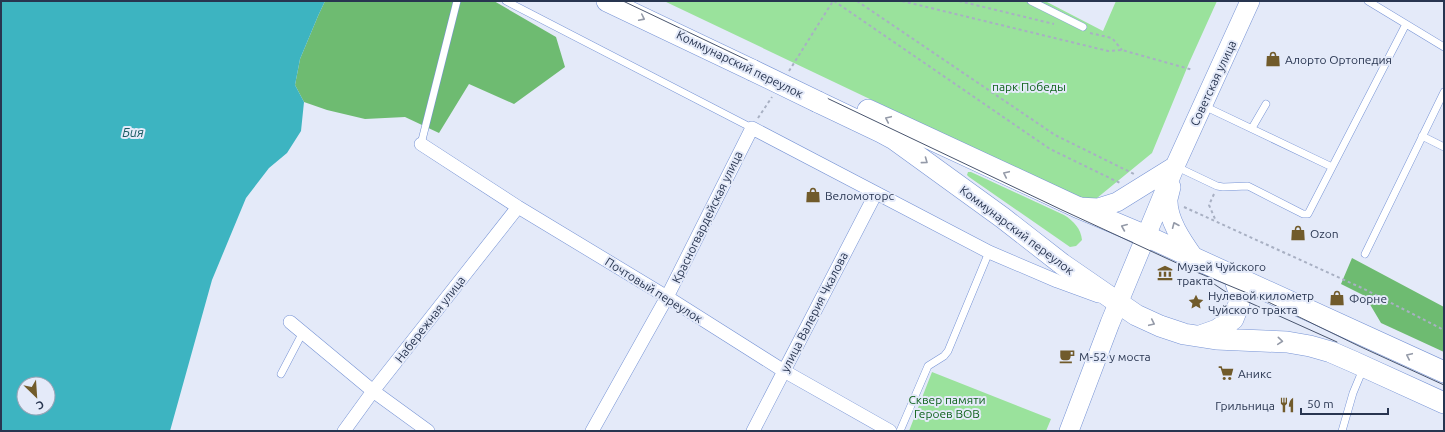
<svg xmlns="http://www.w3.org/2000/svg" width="1445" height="432" viewBox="0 0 1445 432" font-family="Ubuntu,sans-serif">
	<rect width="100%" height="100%" fill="#e4eaf9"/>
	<path fill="#9ae29c" d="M664,1H1045L1103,31L1116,1H1217L1189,63L1152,153L1097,198L1084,201Z
		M968,172H971L1064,215C1074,221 1081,229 1082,240L1076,246L1070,247L969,177L967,175Z
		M932,372L1051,419L1046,431H909Z"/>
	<path fill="#6ebb71" d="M325,1H494L556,37L565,67L514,104L469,84L439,133L405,117L365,119L327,110L304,102L295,85L300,59L318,16Z
		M1352,258L1444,307V352L1381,323L1365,296L1341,284Z"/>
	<path fill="#3db4c1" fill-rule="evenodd" d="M1,1H325L318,16L300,59L295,85L304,102L301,131L287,153L269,168L246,198L212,280L170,431H1ZM24,384H48V408H24Z"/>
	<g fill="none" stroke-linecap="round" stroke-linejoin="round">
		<defs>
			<path id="lane" d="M506,1L752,128
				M1031,1L1083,27
				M1368,1L1444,47
				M1204,106L1332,167
				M1252,128L1266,104
				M1422,136L1444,147
				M421,144L457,1
				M1175,166L1217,186L1223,187L1248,186L1303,214H1308L1406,24
				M1365,254L1444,92
				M281,374L303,332
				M900,431L928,366L944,356L948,351L989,252
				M1342,431L1353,393L1363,369"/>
			<path id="street" d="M421,144L518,207L667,297L784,371L890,431
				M290,322L373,391L428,431
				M344,431L373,391L518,207
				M592,431L667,297L752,128L989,252L1057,281L1098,296
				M753,431L876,193"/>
			<path id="secondary" d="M1171,187C1170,191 1169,195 1168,199C1167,220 1183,242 1195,259
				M1078,207L1098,208L1117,202L1175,166
				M1069,431L1110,323L1175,166L1250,1"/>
			<path id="primary" d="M607,1L752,70
				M818,102L881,132L894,139L1003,218L1062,264L1136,315L1160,326L1184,334L1216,339L1287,342L1310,346L1331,352L1354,362L1444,403
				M868,110L1077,207L1146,236L1444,372
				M1200,336L1217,330L1233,319L1239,304L1240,295L1234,277"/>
		</defs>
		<use href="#lane" stroke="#7693d5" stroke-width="8"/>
		<use href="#street" stroke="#7693d5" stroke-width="14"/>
		<use href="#secondary" stroke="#7693d5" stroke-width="20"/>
		<use href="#primary" stroke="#7693d5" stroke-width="22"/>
		<path stroke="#a8b0c3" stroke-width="2" stroke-dasharray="3 3" stroke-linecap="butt" d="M834,1L1050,149L1120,183
			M857,1L1055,135L1134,174
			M902,1L1108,51L1122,50L1193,70
			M959,1L1054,24
			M1090,33L1112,38L1122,50
			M789,71L833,1
			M758,118L772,97
			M1214,194L1209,205L1215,219
			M1184,207L1362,288L1444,330"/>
		<use href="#lane" stroke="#fff" stroke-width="7"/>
		<use href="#street" stroke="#fff" stroke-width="13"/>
		<use href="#secondary" stroke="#fff" stroke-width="19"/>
		<use href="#primary" stroke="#fff" stroke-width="21"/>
		<path stroke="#49556e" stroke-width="1" d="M623,1L1062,210L1194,271L1264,300L1361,347L1444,385
			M1211,282L1226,292L1337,342"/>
		<defs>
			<path id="primary-bridge" d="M752,70L818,102"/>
		</defs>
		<use href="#primary-bridge" stroke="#7693d5" stroke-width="22" stroke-linecap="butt"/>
		<use href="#primary-bridge" stroke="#fff" stroke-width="21"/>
	</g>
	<defs><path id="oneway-chevron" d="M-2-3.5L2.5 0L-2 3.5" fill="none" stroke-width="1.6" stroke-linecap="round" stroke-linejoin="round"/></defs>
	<g stroke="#949aa8">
		<use href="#oneway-chevron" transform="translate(642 18) rotate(26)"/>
		<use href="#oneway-chevron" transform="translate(888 119) rotate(-155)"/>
		<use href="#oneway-chevron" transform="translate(925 161) rotate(36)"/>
		<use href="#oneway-chevron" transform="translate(1006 174) rotate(-155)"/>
		<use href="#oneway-chevron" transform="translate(1175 225) rotate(-113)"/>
		<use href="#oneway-chevron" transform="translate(1124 227) rotate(-157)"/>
		<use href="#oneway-chevron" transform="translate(1152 323) rotate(25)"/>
		<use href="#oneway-chevron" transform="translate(1280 341) rotate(5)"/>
		<use href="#oneway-chevron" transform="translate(1409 356) rotate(-155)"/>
	</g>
	<defs>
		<symbol id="shop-bare" viewBox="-9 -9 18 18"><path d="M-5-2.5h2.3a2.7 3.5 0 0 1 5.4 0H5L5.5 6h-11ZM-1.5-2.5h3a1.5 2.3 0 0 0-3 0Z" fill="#715b2b" stroke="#e4eaf9" stroke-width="2.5" paint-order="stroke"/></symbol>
		<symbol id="museum-bare" viewBox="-9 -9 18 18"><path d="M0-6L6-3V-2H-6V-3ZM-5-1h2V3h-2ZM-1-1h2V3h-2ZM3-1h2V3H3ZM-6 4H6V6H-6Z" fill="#715b2b" stroke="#e4eaf9" stroke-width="2.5" paint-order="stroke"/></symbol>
		<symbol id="sight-bare" viewBox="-9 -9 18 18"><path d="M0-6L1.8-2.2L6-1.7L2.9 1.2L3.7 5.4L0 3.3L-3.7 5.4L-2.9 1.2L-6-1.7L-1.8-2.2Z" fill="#715b2b" stroke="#e4eaf9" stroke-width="2.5" paint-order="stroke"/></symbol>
		<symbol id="cafe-bare" viewBox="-9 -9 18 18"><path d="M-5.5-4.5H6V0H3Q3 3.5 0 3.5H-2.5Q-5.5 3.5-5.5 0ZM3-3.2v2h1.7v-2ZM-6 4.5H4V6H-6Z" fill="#715b2b" stroke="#e4eaf9" stroke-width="2.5" paint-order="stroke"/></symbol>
		<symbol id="supermarket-bare" viewBox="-9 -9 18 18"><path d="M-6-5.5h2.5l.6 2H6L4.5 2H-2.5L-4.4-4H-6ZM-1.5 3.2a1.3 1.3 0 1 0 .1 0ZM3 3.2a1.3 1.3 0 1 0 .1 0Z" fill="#715b2b" stroke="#e4eaf9" stroke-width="2.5" paint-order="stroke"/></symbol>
		<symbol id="restaurant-bare" viewBox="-9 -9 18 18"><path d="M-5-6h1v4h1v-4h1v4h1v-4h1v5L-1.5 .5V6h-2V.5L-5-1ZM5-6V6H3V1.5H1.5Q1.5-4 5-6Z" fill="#715b2b" stroke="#e4eaf9" stroke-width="2.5" paint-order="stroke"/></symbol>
	</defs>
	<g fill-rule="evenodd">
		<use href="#shop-bare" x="1262" y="48" width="22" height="22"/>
		<use href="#shop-bare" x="802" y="184" width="22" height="22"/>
		<use href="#shop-bare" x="1287" y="222" width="22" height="22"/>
		<use href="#museum-bare" x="1154" y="262" width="22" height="22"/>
		<use href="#shop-bare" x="1326" y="287" width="22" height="22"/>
		<use href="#sight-bare" x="1185" y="291" width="22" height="22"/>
		<use href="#cafe-bare" x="1056" y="345" width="22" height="22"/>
		<use href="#supermarket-bare" x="1215" y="362" width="22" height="22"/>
		<use href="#restaurant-bare" x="1276" y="394" width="22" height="22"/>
	</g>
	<g text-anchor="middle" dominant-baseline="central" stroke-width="4" stroke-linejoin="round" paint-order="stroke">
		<g font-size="12" fill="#283550" stroke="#e4eaf9" text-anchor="start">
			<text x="1285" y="59">Алорто Ортопедия</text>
			<text x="825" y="195">Веломоторс</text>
			<text x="1310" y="233">Ozon</text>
			<text x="1177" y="266">Музей Чуйского<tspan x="1177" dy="14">тракта</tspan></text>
			<text x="1208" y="295">Нулевой километр<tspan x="1208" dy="14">Чуйского тракта</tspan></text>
			<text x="1349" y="298">Форне</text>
			<text x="1079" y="356">М-52 у моста</text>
			<text x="1238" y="373">Аникс</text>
			<text x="1275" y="405" text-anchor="end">Грильница</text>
		</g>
		<g font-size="12" fill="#283550" stroke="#e4eaf9">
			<text transform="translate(740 64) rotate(26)">Коммунарский переулок</text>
			<text transform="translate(1213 83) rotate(-65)">Советская улица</text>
			<text transform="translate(707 217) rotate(-64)">Красногвардейская улица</text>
			<text transform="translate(1017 230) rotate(37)">Коммунарский переулок</text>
			<text transform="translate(654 290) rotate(32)">Почтовый переулок</text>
			<text transform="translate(814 312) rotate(-63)">улица Валерия Чкалова</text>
			<text transform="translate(430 319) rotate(-52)">Набережная улица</text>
		</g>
		<g font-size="12" fill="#10631d" stroke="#e4eaf9">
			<text x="1029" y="86">парк Победы</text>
			<text x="947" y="399">Сквер памяти<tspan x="947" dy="14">Героев ВОВ</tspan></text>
		</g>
		<g font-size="13" font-style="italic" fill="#1c5d64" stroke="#e4eaf9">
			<text x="133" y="132">Бия</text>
		</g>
	</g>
	<rect width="1445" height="432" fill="none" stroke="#283550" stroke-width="4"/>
	<g transform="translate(36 396) rotate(155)"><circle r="19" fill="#e4eaf9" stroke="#99a2b5"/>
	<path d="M0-3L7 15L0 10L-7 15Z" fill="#715b2b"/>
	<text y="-6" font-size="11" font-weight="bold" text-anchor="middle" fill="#283550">С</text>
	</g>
	<path d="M1301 408v6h87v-6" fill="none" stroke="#283550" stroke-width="2"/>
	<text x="1307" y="408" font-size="12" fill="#283550" stroke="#e4eaf9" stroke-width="3" paint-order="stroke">50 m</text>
</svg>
